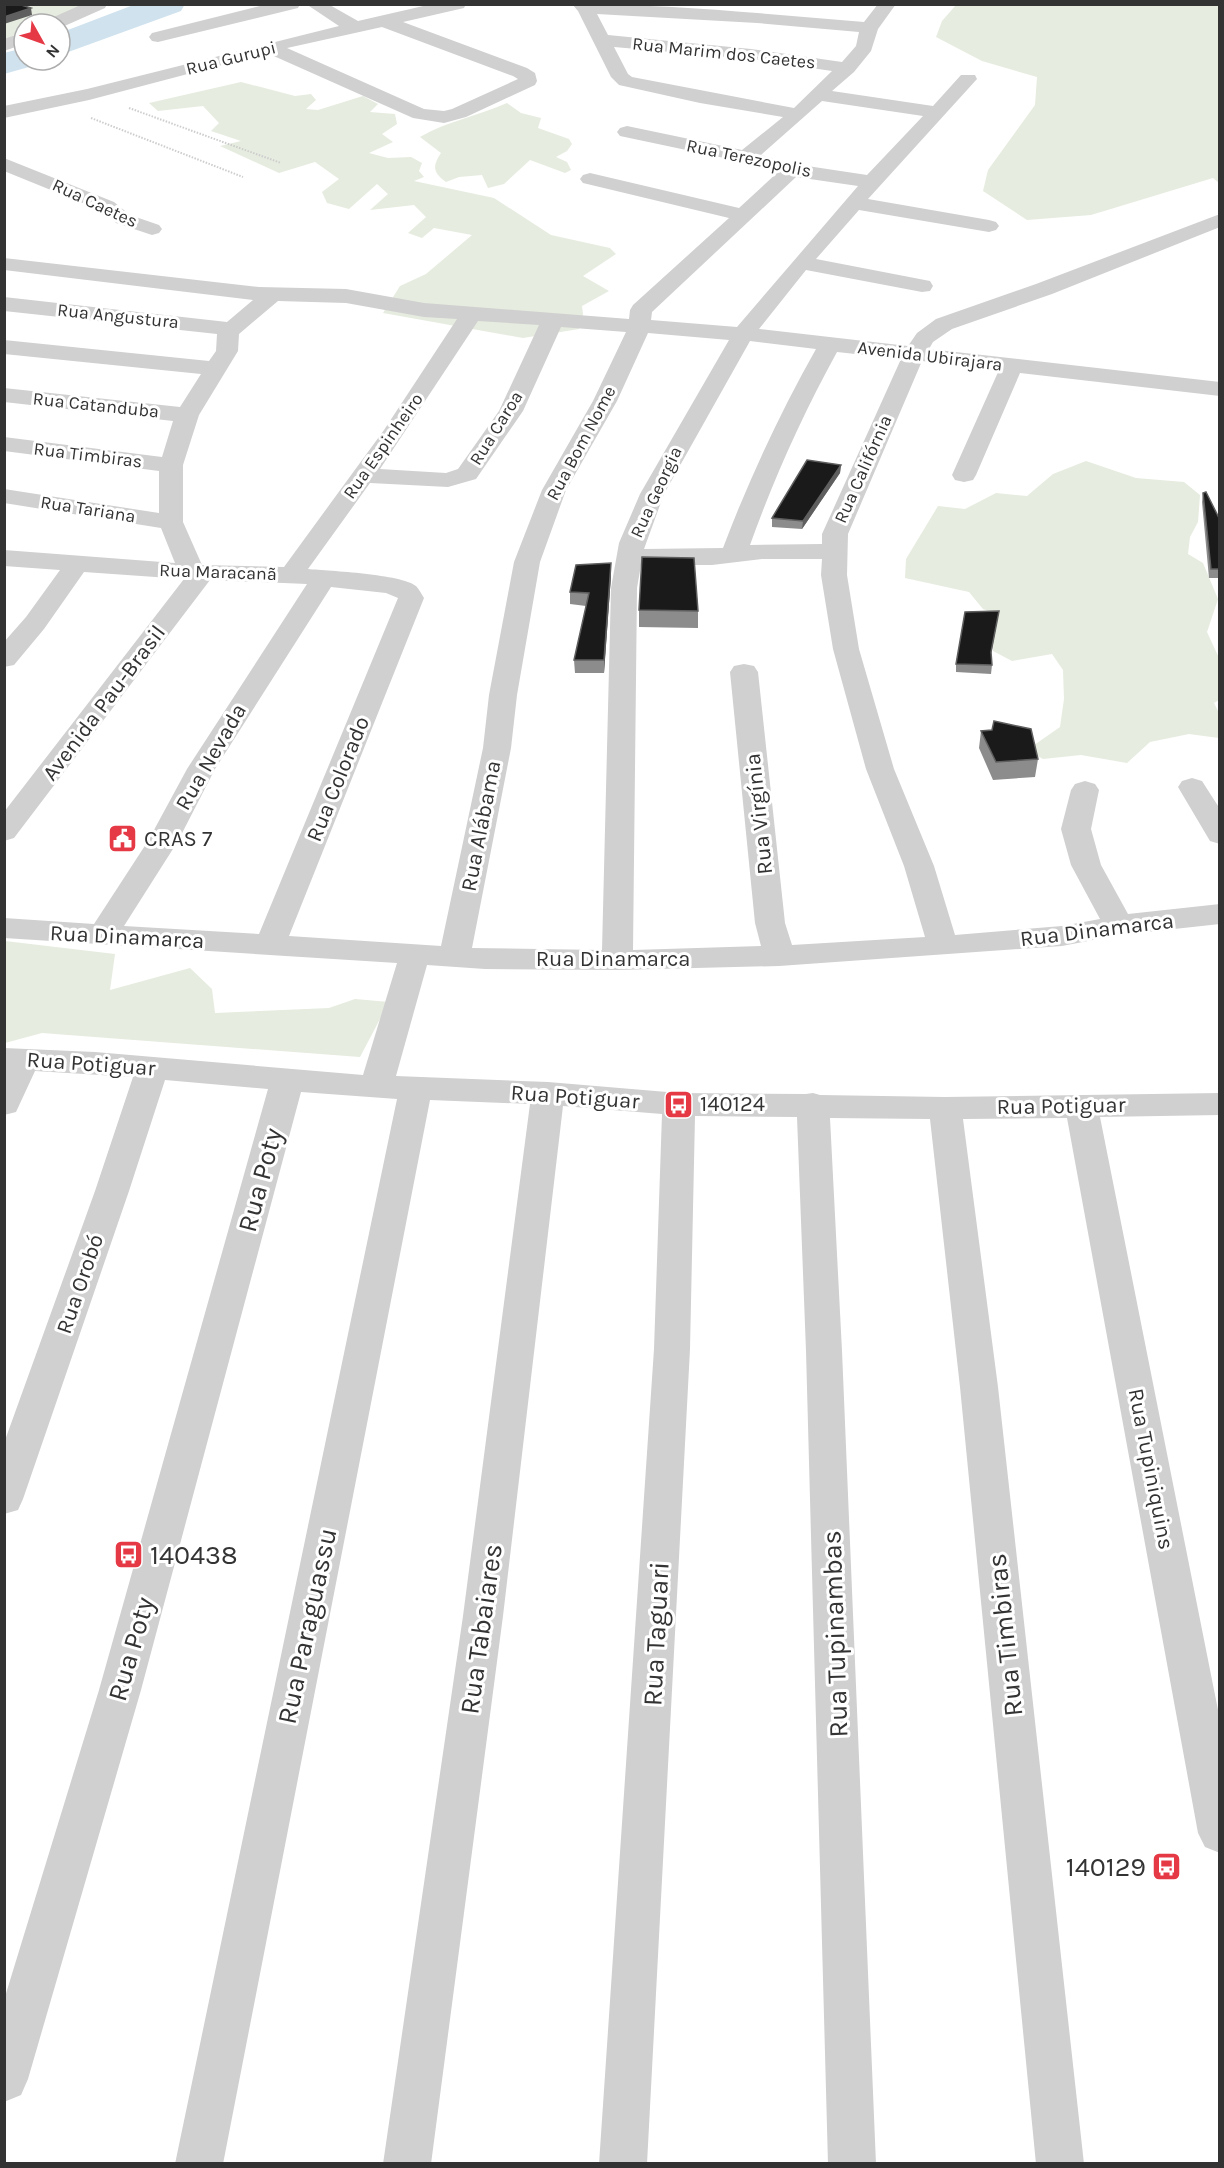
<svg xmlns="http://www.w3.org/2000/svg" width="1224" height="2168" viewBox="0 0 1224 2168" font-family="Karla,sans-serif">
	<rect width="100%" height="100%" fill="#fff"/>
	<path fill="#e6ecdf" d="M4,5H85L38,24H24V30L5,40Z
		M956,5H1219V183L1213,178L1091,215L1027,220L983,191L988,170L1035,105L1037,77L982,61L936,37L942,21Z
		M241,82L295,96L311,94L316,100L306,109L318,110L363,96L378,104L370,112L395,114L397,124L382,134L393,142L369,153L388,158L411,157L422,163L419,171L424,177L414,181L494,198L551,235L610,248L616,254L583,276L609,291L582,306L583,314L579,329L523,338L383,313L400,286L426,274L472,235L434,228L422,238L408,233L426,217L414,205L370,210L388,194L377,184L349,209L327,203L322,192L339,179L315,162L279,173L220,146L241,141L211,131L219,123L203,106L158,111L149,103Z
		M507,103L521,113L541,118L538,128L569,139L572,144L567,151L556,157L567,162L571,170L565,173L530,160L504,184L488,188L482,175L459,177L446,182C433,173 432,166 441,153L420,137C447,121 478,116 507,103Z
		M1086,461L1136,478L1184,482L1200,495L1198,522L1190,537L1188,554L1203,563L1218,599L1207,632L1219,658V700L1214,703L1219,713V738L1189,734L1150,742L1127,763L1081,755L1043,759L1027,750L1060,727L1064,699L1063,670L1052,654L1012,661L993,651L994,633L999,615L983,609L969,592L905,578L906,559L938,506L965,509L996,493L1027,496L1053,474Z
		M5,941L115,954L110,990L190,968L212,989L215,1013L329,1008L355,999L389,1002L360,1057L42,1033L5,1043Z"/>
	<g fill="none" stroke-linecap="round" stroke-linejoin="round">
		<path fill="#cfe2ee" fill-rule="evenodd" d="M136,4H185L181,11L60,55V33Z
			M24,48V60H40L36,65L4,74V53Z"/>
		<path stroke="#cdcdcd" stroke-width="2" stroke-dasharray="1.5 1.5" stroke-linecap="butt" d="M129,108L281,163
			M91,118L243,177"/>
		<path fill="#d0d0d0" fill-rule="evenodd" d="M83,4H107L105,8L60,28V24H44L47,20Z
			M268,4H300L298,8L158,42L152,41L149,37L152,33Z
			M306,4H328L358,21L432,4H466L464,8L403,22L527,68L535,73L537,81L535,85L466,117L444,123L413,118L267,53L89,100L4,118V106L87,89L339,26ZM382,27L513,76L518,79L452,109L444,111L424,109L287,48Z
			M572,4C669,4 767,14 864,22L878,4H896L878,29L871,51L854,72L832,91L933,106L961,75H975L977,79L868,199L989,220L996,222L999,226L996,230L989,232L859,210L816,259L930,281L933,286L930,291L922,292L806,270L759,329L908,346L917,333L936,319L1036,284L1220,214V227L1052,294L952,329L933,342L929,349L1220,382V396L1020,373L976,475L973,480L964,482L955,480L952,475L999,370L922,361L848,534L847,575L859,649L894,769L934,866L955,935L1062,926L1100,919L1071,865L1061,829L1071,790L1075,784L1085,781L1095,784L1099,790L1091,829L1101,865L1128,914L1220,904V924L1119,935L1062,946L779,966L617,970L485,969L427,965L396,1076L548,1082L679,1093L806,1094L813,1093L820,1095L945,1097L1220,1093V1115L1100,1117L1220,1720V1853L1205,1847L1198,1833L1067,1118L963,1119L998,1387L1084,2164H1036L960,1387L930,1119L830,1118L842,1351L876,2164H828L806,1351L797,1117L695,1116L690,1349L647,2164H599L654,1349L662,1114L563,1106L503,1616L431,2164H383L463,1616L530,1104L430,1100L223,2164H175L397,1099L301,1092L141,1690L28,2079L21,2095L4,2102V2000L99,1690L268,1089L165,1080L129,1191L23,1499L18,1510L4,1514V1443L95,1191L133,1077L35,1071L16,1112L4,1115V1048L95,1052L363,1075L397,963L4,938V918L94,924L148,841L187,769L307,584L210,580L14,838L4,841V812L184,579L84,572L44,629L14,665L4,667V642L26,617L60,570L4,566V550L175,563L161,528L4,503V489L159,513V471L4,451V437L162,457L173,421L4,402V388L180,407L201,374L4,354V340L209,361L216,351L217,334L4,311V297L227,322L253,300L4,270V258L259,287L346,289L424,303L629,319L630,310L633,305L729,218L583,183L580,179L583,175L590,173L739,208L778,172L743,162L620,136L617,132L620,128L627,126L742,150L783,117L700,103L619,85L611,77L578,11ZM597,14L757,23L859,32L856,46L842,62L751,49L608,35ZM614,47L751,59L832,71L794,108L632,77L628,74ZM822,101L923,116L867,175L794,164L761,155ZM796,177L858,186L737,327L651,320L652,312ZM278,301L346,303L424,317L457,319L384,430L284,567L202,565L183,522V465L199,415L238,351L239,334ZM478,321L539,325L499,411L458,469L446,473L380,469ZM561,327L626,332L593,401L542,490L514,562L489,695L483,748L441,946L289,936L424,598C422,595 419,589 416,586C401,574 330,571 308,569L370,483L448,487L476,479L523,411ZM648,333L729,340L640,494L619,543L611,588L602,950L472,948L511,748L517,695L540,562L566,490L617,401ZM750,341L816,349C780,413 749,479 723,548L644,549L664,494ZM837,352L901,359L822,534V544L750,545C774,478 803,414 837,352ZM762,559H822L821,575L833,649L866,769L904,866L925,937L792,945L785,923L758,672L754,666L744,664L734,666L730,672L755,923L761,946L633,950L637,588L641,565H712ZM331,587L386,593L398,598L259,934L124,926L178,841L215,769Z
			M24,32V44L4,51V39Z
			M4,158L114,202L130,215L159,225L162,229L159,233L152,235L116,223L100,210L4,171Z
			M1192,778L1202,781L1220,809V844L1210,841L1178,787L1182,781Z"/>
	</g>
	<path fill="#8c8c8c" d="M841,465L840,473L802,529L772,527V518Z
		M1203,493L1220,520V578H1209L1202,502Z
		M611,576L604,673H575L574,660L586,606L570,604V592Z
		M639,610L698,611V628L639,627Z
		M999,611L991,655L992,665L991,674L956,672V664Z
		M981,731L1038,759L1035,777L993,780L979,748Z"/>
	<path fill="#5f5f5f" d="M31,8L32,15L4,24V17Z
		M841,465L840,473L802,529L803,521Z
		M611,563V576L604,673V660Z"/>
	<path fill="#1a1a1a" stroke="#5f5f5f" stroke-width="1.5" d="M4,4H18L31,8L4,17Z
		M807,460L841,465L803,521L772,518Z
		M1206,492L1220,520V569H1211L1203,493Z
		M642,557L694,558L698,611L639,610Z
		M611,563L604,660H574L589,593L570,592L576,565Z
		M999,611L991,652L992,665L956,664L965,612Z
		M994,721L1031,729L1038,759L996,762L981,731L992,730Z"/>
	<defs>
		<symbol id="civic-square" viewBox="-11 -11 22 22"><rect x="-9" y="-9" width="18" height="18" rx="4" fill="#e63946" stroke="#fff"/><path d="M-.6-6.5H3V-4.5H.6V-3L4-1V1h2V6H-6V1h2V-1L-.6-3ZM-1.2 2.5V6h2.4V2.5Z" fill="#fff"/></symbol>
		<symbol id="bus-square" viewBox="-11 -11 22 22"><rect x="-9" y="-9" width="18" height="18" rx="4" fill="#e63946" stroke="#fff"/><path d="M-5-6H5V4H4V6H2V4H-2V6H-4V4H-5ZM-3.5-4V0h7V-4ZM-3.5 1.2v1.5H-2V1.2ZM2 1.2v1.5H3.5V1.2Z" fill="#fff"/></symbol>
	</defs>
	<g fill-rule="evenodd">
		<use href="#civic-square" x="106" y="822" width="33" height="33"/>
		<use href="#bus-square" x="662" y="1088" width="33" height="33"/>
		<use href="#bus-square" x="112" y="1538" width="33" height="33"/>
		<use href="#bus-square" x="1150" y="1850" width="33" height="33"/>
	</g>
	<g text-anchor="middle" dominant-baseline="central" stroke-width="6" stroke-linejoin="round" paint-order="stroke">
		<g font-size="18" fill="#333" stroke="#fff">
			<text transform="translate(724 53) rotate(6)">Rua Marim dos Caetes</text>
			<text transform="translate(231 58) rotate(-14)">Rua Gurupi</text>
			<text transform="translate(749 158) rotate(12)">Rua Terezopolis</text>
			<text transform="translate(95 203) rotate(25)">Rua Caetes</text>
			<text transform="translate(118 316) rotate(6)">Rua Angustura</text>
			<text transform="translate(930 356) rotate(7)">Avenida Ubirajara</text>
			<text transform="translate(96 405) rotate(6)">Rua Catanduba</text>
			<text transform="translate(496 428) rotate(-58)">Rua Caroa</text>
			<text transform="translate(581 443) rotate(-62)">Rua Bom Nome</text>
			<text transform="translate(383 446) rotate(-55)">Rua Espinheiro</text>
			<text transform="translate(88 455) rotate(7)">Rua Timbiras</text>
			<text transform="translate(863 469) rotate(-66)">Rua Califórnia</text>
			<text transform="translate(656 492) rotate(-65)">Rua Georgia</text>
			<text transform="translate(88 509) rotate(9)">Rua Tariana</text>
			<text transform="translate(218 572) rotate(2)">Rua Maracanã</text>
		</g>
		<g font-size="22" fill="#333" stroke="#fff">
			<text transform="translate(104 703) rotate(-53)">Avenida Pau-Brasil</text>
			<text transform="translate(211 757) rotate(-60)">Rua Nevada</text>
			<text transform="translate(338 779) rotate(-68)">Rua Colorado</text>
			<text transform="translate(759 814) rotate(-96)">Rua Virgínia</text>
			<text transform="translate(481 826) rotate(-79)">Rua Alábama</text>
			<text transform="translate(1097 930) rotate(-7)">Rua Dinamarca</text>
			<text transform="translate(127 937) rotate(3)">Rua Dinamarca</text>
			<text x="613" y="959">Rua Dinamarca</text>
			<text transform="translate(91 1064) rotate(4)">Rua Potiguar</text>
			<text transform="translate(575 1097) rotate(4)">Rua Potiguar</text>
			<text transform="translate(1061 1106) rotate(-1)">Rua Potiguar</text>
			<text transform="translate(80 1284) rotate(-71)">Rua Orobó</text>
			<text transform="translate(1151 1469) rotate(79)">Rua Tupiniquins</text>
		</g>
		<g font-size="22" fill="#333" stroke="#fff" text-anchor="start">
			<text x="144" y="839">CRAS 7</text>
			<text x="700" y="1104">140124</text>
		</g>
		<g font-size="27" fill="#333" stroke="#fff">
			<text transform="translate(260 1180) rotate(-75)">Rua Poty</text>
			<text transform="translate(307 1626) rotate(-78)">Rua Paraguassu</text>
			<text transform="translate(481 1629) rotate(-82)">Rua Tabaiares</text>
			<text transform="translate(656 1634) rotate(-87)">Rua Taguari</text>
			<text transform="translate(835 1634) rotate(-92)">Rua Tupinambas</text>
			<text transform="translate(1005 1635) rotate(-96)">Rua Timbiras</text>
			<text transform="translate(131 1649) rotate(-74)">Rua Poty</text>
		</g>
		<g font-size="27" fill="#333" stroke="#fff" text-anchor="start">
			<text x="150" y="1555">140438</text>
			<text x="1146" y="1867" text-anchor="end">140129</text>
		</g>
	</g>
	<rect width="1224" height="2168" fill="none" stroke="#333333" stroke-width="12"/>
	<g transform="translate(42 42) rotate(130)"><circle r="28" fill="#ffffff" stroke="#adadad" stroke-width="1.5"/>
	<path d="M0-4.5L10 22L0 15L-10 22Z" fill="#e63946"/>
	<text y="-9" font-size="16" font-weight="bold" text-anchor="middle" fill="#333333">N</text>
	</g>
</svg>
